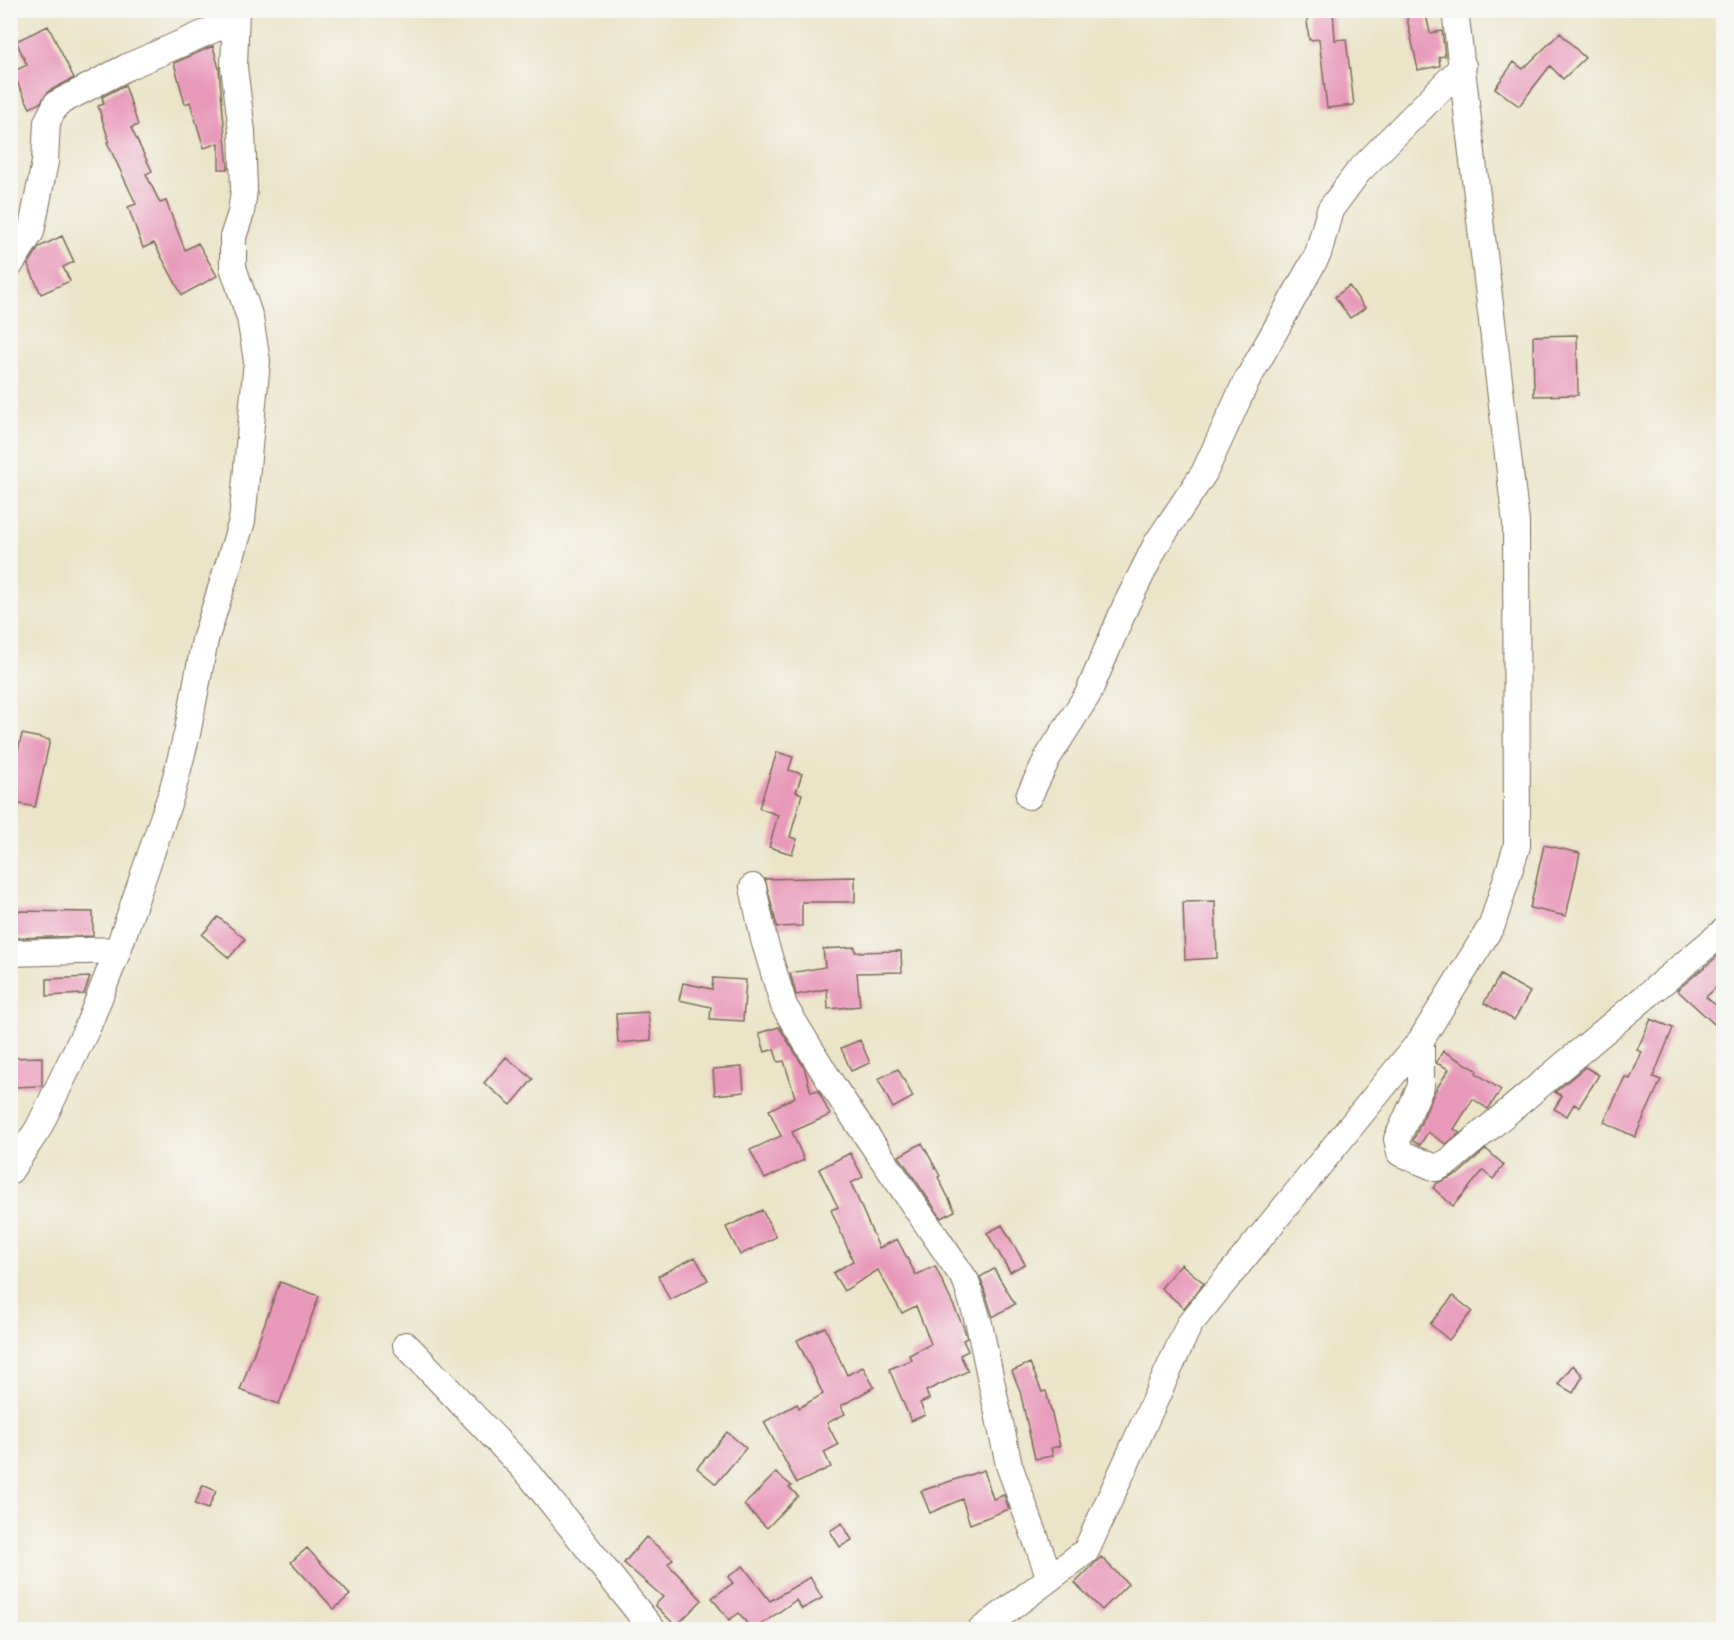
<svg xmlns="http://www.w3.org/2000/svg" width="1734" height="1640" viewBox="0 0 1734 1640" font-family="'Playpen Sans',sans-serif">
	<rect width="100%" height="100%" fill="#f6f6f2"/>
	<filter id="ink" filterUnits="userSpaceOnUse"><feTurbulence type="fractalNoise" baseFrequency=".0167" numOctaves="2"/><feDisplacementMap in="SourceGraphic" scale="12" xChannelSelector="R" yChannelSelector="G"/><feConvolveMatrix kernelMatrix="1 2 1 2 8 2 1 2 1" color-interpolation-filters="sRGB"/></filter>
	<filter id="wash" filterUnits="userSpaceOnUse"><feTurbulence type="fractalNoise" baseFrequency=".008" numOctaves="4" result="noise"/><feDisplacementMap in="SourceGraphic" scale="24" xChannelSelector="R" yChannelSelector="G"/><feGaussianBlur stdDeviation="1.35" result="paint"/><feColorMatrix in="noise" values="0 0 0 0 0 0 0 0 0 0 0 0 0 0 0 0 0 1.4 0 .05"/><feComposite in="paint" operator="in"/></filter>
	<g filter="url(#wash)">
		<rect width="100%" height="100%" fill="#ebe4c7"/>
		<g id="blocks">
			<path fill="#e899ba" d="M1306,10H1333L1335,40L1346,39L1354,105L1327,108L1319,39L1309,40Z
				M1425,10L1430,33L1442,31L1445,56L1439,57L1440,66L1418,70L1406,14Z
				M48,26L74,78L49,91L40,103L30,108L12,72L27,65L16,41Z
				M1560,33L1585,58L1563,79L1550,66L1519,106L1495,88L1514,62L1523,69Z
				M213,46L219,69L228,169H219V143L204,148L190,102L185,104L174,63Z
				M125,85L138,125L131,128L152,171L146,174L160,203L166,201L185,250L198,243L217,276L182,295L154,243L143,248L128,207L136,204L107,142L109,141L98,106L104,104L102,97Z
				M62,236L74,262L63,267L70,281L41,294L28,265L39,247Z
				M1349,286L1365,308L1350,318L1335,297Z
				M1577,335L1578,395L1534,396L1533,336Z
				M22,734L50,740L35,807L10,802V784Z
				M777,752L793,757L789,770L802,774L796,792L802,794L790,837L797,839L792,854L769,847L778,815L759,808Z
				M1544,845L1580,853L1566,916L1530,908Z
				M855,877V902H802V926L777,927L765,879Z
				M1215,901L1217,958L1185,960L1183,902Z
				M10,911L93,912V936L10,938Z
				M218,917L245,939L229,958L202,935Z
				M855,947V952L901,951L902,972L857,973L860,1006L828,1009L827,989L796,995L790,973L825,967L823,949Z
				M1724,951V980L1706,997L1724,1012V1033L1677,990Z
				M1500,975L1530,992L1514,1020L1484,1003Z
				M90,977L84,994L47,996V979Z
				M713,978L746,980L743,1021L710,1019L711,1007L679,1000L683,983L712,989Z
				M648,1012L651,1040L618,1043L616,1014Z
				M1651,1019L1673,1028L1653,1077L1661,1080L1635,1137L1604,1122L1625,1077L1630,1079L1642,1052L1637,1050Z
				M779,1027L804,1067L811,1092L818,1090L830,1115L792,1132L804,1160L765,1179L750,1150L781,1136L769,1110L795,1097L784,1061L778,1062L774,1049L765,1052L759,1033Z
				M860,1040L870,1063L851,1071L841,1048Z
				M1443,1051L1477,1070L1476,1073L1501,1090L1488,1109L1473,1099L1454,1129L1460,1133L1446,1144L1428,1132L1420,1145L1413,1141L1435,1091L1449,1069L1436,1063Z
				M42,1057V1086L10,1087V1058Z
				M506,1057L533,1079L511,1105L484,1083Z
				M742,1067L744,1092L715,1095L713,1069Z
				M1585,1067L1599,1075L1579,1107L1574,1104L1567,1116L1554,1109L1562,1096L1555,1092Z
				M898,1069L913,1097L893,1108L878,1079Z
				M922,1143L940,1176L938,1177L955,1211L941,1218L899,1156Z
				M1486,1149L1504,1165L1493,1179L1483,1171L1453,1206L1433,1188L1437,1183L1458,1174Z
				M850,1153L863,1177L851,1183L879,1248L897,1239L916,1275L935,1266L964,1328L967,1338L963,1340L968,1351L960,1355L968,1371L926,1391L929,1399L920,1403L925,1415L911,1421L889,1369L912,1360L909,1355L931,1344L916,1306L902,1313L878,1270L844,1291L833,1273L853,1261L831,1210L838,1207L819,1169Z
				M762,1210L776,1237L740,1255L726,1227Z
				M1002,1225L1025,1264L1010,1272L987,1233Z
				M695,1257L708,1280L670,1300L658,1276Z
				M1181,1264L1204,1283L1184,1308L1161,1288Z
				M994,1269L1015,1304L993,1317L980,1277Z
				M280,1282L319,1296L279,1404L240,1390Z
				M1453,1296L1472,1311L1449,1340L1430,1324Z
				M825,1327L847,1375L863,1367L874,1387L841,1406L845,1414L827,1423L838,1445L824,1452L831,1467L797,1483L764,1422L797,1404L799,1408L823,1394L797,1340Z
				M1030,1363L1042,1392L1046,1391L1060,1446L1051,1448L1053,1456L1035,1459L1020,1391L1012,1371Z
				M1573,1365L1583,1376L1573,1393L1558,1384Z
				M727,1432L746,1448L716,1484L697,1468Z
				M984,1470L993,1499L1004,1495L1009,1509L970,1524L962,1499L930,1513L921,1491Z
				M776,1473L792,1486L789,1487L798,1496L767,1528L744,1505Z
				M203,1485L216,1491L208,1509L195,1504Z
				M842,1523L852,1540L840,1547L830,1531Z
				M646,1537L673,1559L668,1564L702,1600L676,1626L655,1605L663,1597L624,1563Z
				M307,1548L350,1595L334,1609L291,1562Z
				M1101,1557L1128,1584L1102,1610L1075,1583Z
				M743,1566L770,1601L810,1577L822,1598L802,1609L796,1600L755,1629H751L739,1613L729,1620L712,1598L733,1583L728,1577Z"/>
		</g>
	</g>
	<g filter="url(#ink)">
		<use href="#blocks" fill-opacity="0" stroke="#796b59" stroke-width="1.5"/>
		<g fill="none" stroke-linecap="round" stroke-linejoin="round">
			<defs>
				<path id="minor" d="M10,265L31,232L45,162L47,122L56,104L127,67L235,20
					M1029,796L1048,757L1088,694L1126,605L1157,543L1204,473L1245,384L1318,254L1330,210L1358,172L1463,66
					M753,887L764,940L784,1006L834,1088L966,1281L979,1324L1009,1465L1050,1578
					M10,953L118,950
					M1421,1040V1086L1397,1139L1400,1153L1436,1168L1448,1162L1724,931
					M10,1171L38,1129L88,1026L118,950L172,792L187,734L205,640L242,521L257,361L250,318L233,267V237L241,213L244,190L242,131L234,67L236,10
					M406,1345L529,1474L653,1630
					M981,1630L1086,1551L1189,1325L1421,1040L1492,925L1517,846L1516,523L1455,10"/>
			</defs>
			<use href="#minor" stroke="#796b59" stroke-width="28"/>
			<use href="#minor" stroke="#fff" stroke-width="26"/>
		</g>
	</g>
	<rect width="1734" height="1640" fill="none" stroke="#f6f6f2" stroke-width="36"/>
</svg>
